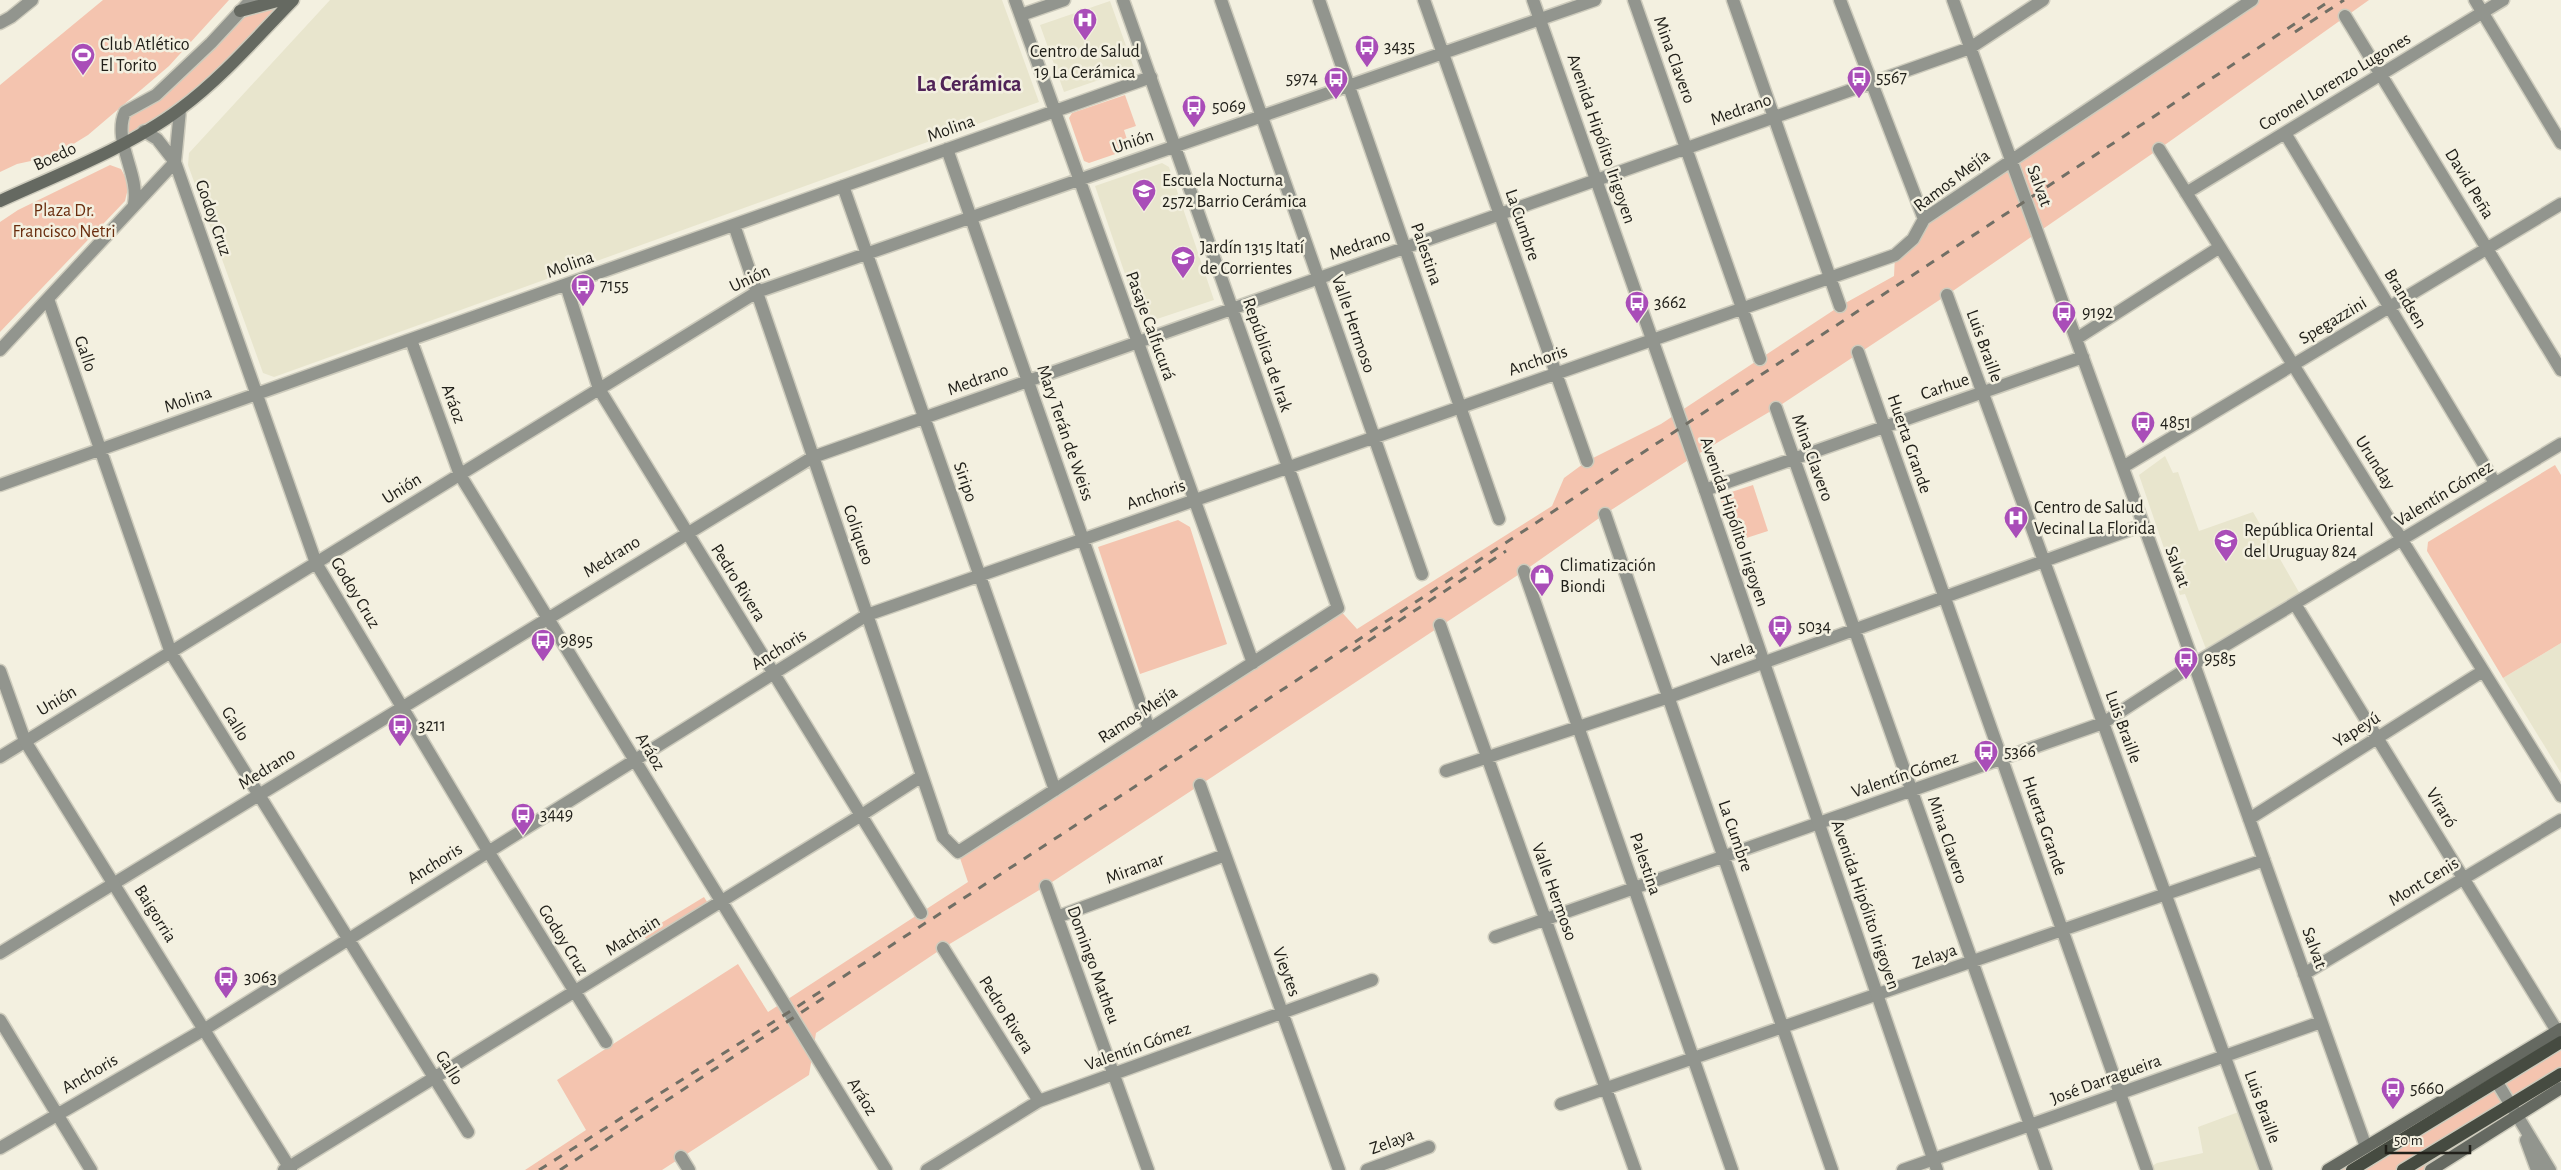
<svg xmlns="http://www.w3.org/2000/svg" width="2561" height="1170" viewBox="0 0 2561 1170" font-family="'Alegreya Sans',sans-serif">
	<rect width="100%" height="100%" fill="#f3f0e0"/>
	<path fill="#e8e5cd" d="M330,0H1002L1039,102L274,377L263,373L188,165L189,153Z
		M1110,1L1134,68L1064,92L1040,25Z
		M1162,163L1169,167L1214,300L1142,324L1095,186Z
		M2165,456L2173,473L2178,472L2199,531L2253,512L2300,594L2206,649L2185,594L2180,595L2139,475Z
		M2561,643V773L2503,678Z
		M2244,1110L2267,1170H2145L2157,1163L2203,1153L2198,1127Z"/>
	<path fill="#f4c4af" d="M103,0H229L169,66L88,135L54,156L17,164L0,172V85Z
		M251,0H293L221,75L123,142L125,112L140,103Z
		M2252,0H2369L2159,149L1947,295L1776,408L1693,457L1605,514L1524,571L1200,785L1046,886L943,948L816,1033L809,1075L662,1170H525L586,1130L557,1080L738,964L768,1012L968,882L958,852L1338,608L1357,629L1552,506L1564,478L1587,461L1661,424L1840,306L1894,276L1895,255L1924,219Z
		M1125,95L1136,126L1124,130L1130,149L1089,163L1084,161L1069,118L1072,113Z
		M110,165L121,169L129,184L125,201L0,332V222L18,210Z
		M2555,465L2561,475V643L2503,678L2427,551L2428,542Z
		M1753,485L1768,531L1734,542L1719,496Z
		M1178,520L1190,527L1227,644L1140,674L1098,547Z
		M704,897L709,905L648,942L643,934Z
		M2561,1029V1088L2431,1170H2328Z"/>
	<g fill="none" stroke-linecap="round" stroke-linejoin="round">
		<defs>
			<path id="minor" d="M1015,0L1253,663
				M1221,0L1422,574
				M1319,0L1499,519
				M1424,0L1587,461
				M1634,0L1760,359
				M1733,0L1840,306
				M1840,0L1924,219
				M1953,0L2194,664L2366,1147
				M2475,0L2561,143
				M1021,15L1064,0
				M2345,16L2561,370
				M0,23L11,17L32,0
				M144,131L157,139L175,162L316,563L488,851L606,1042
				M2285,133L2495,483
				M947,149L1149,729
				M2159,149L2561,796
				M843,186L1055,790
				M2186,193L2503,0
				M134,204C140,174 112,141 125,112L156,95L211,43L251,0
				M734,225L943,837L958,852L1338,608L1123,0
				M566,285L599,389L921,913
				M1947,295L2266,1170
				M48,299L171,653L468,1132
				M2076,339L2220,247
				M411,340L460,475L886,1170
				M0,350L175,162L180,110
				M1858,352L2147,1170
				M1776,408L2046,1170
				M2123,467L2561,204
				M0,485L1151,77
				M1705,490L2083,357
				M1605,514L1832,1170
				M1524,571L1732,1170
				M2295,604L2557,1031
				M1440,625L1635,1170
				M0,757L757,292L1595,0
				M1446,771L1669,697L2143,525
				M1200,785L1339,1170
				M2249,819L2483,671
				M1046,886L1148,1170
				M1057,917L1225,855
				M1495,937L2103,723L2194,664L2561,444
				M943,948L1039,1101
				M0,953L813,457L1970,48L2043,0
				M2304,974L2561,820
				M0,1020L91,1170
				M2492,1074L2550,1170
				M1561,1104L2264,860
				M2526,1140L2537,1170
				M0,1148L205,1029L867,615L1895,255L1913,239L1924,219L2252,0
				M681,1157L689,1170
				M284,1170L860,816L922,776
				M927,1170L1039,1101L1372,980
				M1367,1170L1429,1147
				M1903,1170L2321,1022"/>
			<path id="tertiary" d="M1533,0L1705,490L1937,1170
				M0,671L25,741L291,1170"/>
			<path id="secondary" d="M240,11L281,0
				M0,201C57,175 131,146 180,109C222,78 257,37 293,0
				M2328,1170L2561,1029
				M2431,1170L2561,1088"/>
			<path id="primary" d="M2352,1170L2561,1042
				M2403,1170L2561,1074"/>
		</defs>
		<use href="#minor" stroke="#cdcbbc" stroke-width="15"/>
		<use href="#tertiary" stroke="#cdcbbc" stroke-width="15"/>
		<use href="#secondary" stroke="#cdcbbc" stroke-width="15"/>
		<use href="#primary" stroke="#cdcbbc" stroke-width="15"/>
		<use href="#minor" stroke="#92958e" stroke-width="12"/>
		<use href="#tertiary" stroke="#92958e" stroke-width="12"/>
		<use href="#secondary" stroke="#656961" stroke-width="12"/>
		<use href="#primary" stroke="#464b41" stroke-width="12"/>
		<path stroke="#716f65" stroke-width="3" stroke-dasharray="9 9" stroke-linecap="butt" d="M2295,32L2344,0
			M1353,651L1506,551
			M539,1170L789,1012L1145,780L2331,0
			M560,1170L828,995"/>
	</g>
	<defs>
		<symbol id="hospital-pin" viewBox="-11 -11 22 30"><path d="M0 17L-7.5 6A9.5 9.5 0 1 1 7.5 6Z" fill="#a94db8" stroke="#f3f0e0"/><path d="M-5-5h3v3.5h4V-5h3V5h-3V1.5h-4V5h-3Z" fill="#fff"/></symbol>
		<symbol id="bus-pin" viewBox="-11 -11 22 30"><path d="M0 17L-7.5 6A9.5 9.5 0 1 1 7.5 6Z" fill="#a94db8" stroke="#f3f0e0"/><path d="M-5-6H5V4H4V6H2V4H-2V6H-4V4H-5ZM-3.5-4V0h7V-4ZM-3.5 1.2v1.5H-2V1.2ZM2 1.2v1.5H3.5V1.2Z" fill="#fff"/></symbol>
		<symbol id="stadium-pin" viewBox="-11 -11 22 30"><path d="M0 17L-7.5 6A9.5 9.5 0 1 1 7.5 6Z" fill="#a94db8" stroke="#f3f0e0"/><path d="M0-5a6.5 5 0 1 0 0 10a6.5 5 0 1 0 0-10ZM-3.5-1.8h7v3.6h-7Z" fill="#fff"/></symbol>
		<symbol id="school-pin" viewBox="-11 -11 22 30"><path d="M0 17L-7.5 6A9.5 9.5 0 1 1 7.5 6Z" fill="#a94db8" stroke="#f3f0e0"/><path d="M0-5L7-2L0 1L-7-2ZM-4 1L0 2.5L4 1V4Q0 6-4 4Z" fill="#fff"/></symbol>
		<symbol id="shop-pin" viewBox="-11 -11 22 30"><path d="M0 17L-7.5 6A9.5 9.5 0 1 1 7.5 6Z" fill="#a94db8" stroke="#f3f0e0"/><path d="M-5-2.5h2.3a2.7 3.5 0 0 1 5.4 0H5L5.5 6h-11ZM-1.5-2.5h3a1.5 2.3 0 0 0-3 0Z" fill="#fff"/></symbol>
	</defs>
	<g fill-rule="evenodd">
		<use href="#hospital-pin" x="1071" y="6" width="28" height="38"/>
		<use href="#bus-pin" x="1353" y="33" width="28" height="38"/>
		<use href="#stadium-pin" x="69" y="41" width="28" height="38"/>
		<use href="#bus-pin" x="1845" y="64" width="28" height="38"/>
		<use href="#bus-pin" x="1322" y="65" width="28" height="38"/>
		<use href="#bus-pin" x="1180" y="93" width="28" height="38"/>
		<use href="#school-pin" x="1130" y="177" width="28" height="38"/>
		<use href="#school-pin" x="1169" y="244" width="28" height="38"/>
		<use href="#bus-pin" x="569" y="272" width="28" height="38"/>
		<use href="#bus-pin" x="1623" y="289" width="28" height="38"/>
		<use href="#bus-pin" x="2050" y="299" width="28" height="38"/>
		<use href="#bus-pin" x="2129" y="409" width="28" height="38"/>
		<use href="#hospital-pin" x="2002" y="504" width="28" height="38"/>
		<use href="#school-pin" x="2212" y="527" width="28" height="38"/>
		<use href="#shop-pin" x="1528" y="562" width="28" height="38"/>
		<use href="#bus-pin" x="1766" y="613" width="28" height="38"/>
		<use href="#bus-pin" x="529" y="627" width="28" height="38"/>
		<use href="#bus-pin" x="2172" y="645" width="28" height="38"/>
		<use href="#bus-pin" x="386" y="712" width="28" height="38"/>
		<use href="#bus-pin" x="1972" y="738" width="28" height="38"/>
		<use href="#bus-pin" x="509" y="801" width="28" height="38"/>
		<use href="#bus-pin" x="212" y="964" width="28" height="38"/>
		<use href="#bus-pin" x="2379" y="1075" width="28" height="38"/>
	</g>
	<g text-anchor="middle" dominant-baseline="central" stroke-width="5" stroke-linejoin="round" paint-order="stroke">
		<g font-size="18" fill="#21201a" stroke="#f3f0e0" text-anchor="start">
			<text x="100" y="45">Club Atlético<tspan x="100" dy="21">El Torito</tspan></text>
			<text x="1384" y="47">3435</text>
			<text x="1085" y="52" text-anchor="middle">Centro de Salud<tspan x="1085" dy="21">19 La Cerámica</tspan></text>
			<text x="1876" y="78">5567</text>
			<text x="1318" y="79" text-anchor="end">5974</text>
			<text x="1212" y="107">5069</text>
			<text x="1162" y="181">Escuela Nocturna<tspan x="1162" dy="21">2572 Barrio Cerámica</tspan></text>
			<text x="1200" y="248">Jardín 1315 Itatí<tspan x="1200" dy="21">de Corrientes</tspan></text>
			<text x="600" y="286">7155</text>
			<text x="1654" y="303">3662</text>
			<text x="2082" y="313">9192</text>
			<text x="2160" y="423">4851</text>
			<text x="2034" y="508">Centro de Salud<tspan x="2034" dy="21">Vecinal La Florida</tspan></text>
			<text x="2244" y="531">República Oriental<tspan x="2244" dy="21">del Uruguay 824</tspan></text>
			<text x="1560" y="566">Climatización<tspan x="1560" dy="21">Biondi</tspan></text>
			<text x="1798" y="627">5034</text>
			<text x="560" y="641">9895</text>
			<text x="2204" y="659">9585</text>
			<text x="418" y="726">3211</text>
			<text x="2004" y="752">5366</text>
			<text x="540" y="815">3449</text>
			<text x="244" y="978">3063</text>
			<text x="2410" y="1089">5660</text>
		</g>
		<g font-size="18" fill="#21201a" stroke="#f3f0e0">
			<text transform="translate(1674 60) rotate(70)">Mina Clavero</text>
			<text transform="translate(2335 82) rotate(-31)">Coronel Lorenzo Lugones</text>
			<text transform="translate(1741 110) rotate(-20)">Medrano</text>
			<text transform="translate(951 129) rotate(-20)">Molina</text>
			<text transform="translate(1601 139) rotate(71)">Avenida Hipólito Irigoyen</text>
			<text transform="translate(1133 142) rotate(-19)">Unión</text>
			<text transform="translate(55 157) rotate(-25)">Boedo</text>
			<text transform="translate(1952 181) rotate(-37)">Ramos Mejía</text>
			<text transform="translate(2469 184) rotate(59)">David Peña</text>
			<text transform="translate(2039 186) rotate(70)">Salvat</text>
			<text transform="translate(213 218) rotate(71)">Godoy Cruz</text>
			<text transform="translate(1522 225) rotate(71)">La Cumbre</text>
			<text transform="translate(1360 245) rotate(-19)">Medrano</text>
			<text transform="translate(1426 254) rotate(71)">Palestina</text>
			<text transform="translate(570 265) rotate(-20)">Molina</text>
			<text transform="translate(750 279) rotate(-25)">Unión</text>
			<text transform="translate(2405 299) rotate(59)">Brandsen</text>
			<text transform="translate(2333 321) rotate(-31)">Spegazzini</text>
			<text transform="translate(1353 324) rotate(71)">Valle Hermoso</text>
			<text transform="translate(1150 326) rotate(70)">Pasaje Calfucurá</text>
			<text transform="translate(1984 346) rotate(70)">Luis Braille</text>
			<text transform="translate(85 354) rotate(71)">Gallo</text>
			<text transform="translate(1267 355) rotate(71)">República de Irak</text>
			<text transform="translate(1538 361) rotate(-19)">Anchoris</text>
			<text transform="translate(978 380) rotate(-20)">Medrano</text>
			<text transform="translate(1945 387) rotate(-19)">Carhue</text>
			<text transform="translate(188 400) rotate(-19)">Molina</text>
			<text transform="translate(453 404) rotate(70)">Aráoz</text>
			<text transform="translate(1065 433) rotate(71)">Mary Terán de Weiss</text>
			<text transform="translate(1909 444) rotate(71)">Huerta Grande</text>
			<text transform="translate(1812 458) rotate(70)">Mina Clavero</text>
			<text transform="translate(2375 463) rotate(58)">Urunday</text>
			<text transform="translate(965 482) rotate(71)">Siripo</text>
			<text transform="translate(402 489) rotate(-32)">Unión</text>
			<text transform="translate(2444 494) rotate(-31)">Valentín Gómez</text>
			<text transform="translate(1156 495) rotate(-19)">Anchoris</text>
			<text transform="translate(1734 522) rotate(71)">Avenida Hipólito Irigoyen</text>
			<text transform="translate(858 535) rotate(71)">Coliqueo</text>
			<text transform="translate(612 557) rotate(-32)">Medrano</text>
			<text transform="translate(2177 567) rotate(70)">Salvat</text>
			<text transform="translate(738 583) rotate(58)">Pedro Rivera</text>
			<text transform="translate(355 593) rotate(59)">Godoy Cruz</text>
			<text transform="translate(779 650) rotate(-32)">Anchoris</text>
			<text transform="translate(1733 655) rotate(-20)">Varela</text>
			<text transform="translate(57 701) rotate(-31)">Unión</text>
			<text transform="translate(1138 715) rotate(-33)">Ramos Mejía</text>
			<text transform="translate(235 724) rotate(58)">Gallo</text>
			<text transform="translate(2123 727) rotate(70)">Luis Braille</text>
			<text transform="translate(2357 730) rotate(-32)">Yapeyú</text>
			<text transform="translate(650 752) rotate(59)">Aráoz</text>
			<text transform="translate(267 769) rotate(-32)">Medrano</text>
			<text transform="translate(1905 775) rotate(-19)">Valentín Gómez</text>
			<text transform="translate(2441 808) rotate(59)">Viraró</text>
			<text transform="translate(2044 826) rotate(71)">Huerta Grande</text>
			<text transform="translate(1735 836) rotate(71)">La Cumbre</text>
			<text transform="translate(1947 840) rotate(71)">Mina Clavero</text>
			<text transform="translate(435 864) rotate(-32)">Anchoris</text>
			<text transform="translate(1645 864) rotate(71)">Palestina</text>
			<text transform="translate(1135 869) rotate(-20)">Miramar</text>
			<text transform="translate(2424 882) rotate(-31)">Mont Cenis</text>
			<text transform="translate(1554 892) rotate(70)">Valle Hermoso</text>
			<text transform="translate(1865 905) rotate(71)">Avenida Hipólito Irigoyen</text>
			<text transform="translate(155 914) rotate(58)">Baigorria</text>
			<text transform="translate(633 936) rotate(-32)">Machain</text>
			<text transform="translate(563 940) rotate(58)">Godoy Cruz</text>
			<text transform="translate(2314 948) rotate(70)">Salvat</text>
			<text transform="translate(1935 957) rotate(-19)">Zelaya</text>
			<text transform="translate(1093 965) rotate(70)">Domingo Matheu</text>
			<text transform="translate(1286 972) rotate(70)">Vieytes</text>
			<text transform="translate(1006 1015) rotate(58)">Pedro Rivera</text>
			<text transform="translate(1138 1047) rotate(-20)">Valentín Gómez</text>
			<text transform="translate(449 1068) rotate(58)">Gallo</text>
			<text transform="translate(90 1074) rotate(-30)">Anchoris</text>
			<text transform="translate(2106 1080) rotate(-20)">José Darragueira</text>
			<text transform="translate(862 1097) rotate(58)">Aráoz</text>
			<text transform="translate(2262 1107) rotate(70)">Luis Braille</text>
			<text transform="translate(1392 1142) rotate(-20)">Zelaya</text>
		</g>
		<g font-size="18" fill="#692d0e" stroke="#f3f0e0">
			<text x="64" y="211">Plaza Dr.<tspan x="64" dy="21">Francisco Netri</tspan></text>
		</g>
		<g font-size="22" font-weight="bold" fill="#502357" stroke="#f3f0e0">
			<text x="969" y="84">La Cerámica</text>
		</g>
	</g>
	<path d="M2386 1145v8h84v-8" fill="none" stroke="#21201a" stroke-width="2.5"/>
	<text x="2394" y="1145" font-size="15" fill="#21201a" stroke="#f3f0e0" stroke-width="4" paint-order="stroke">50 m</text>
</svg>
